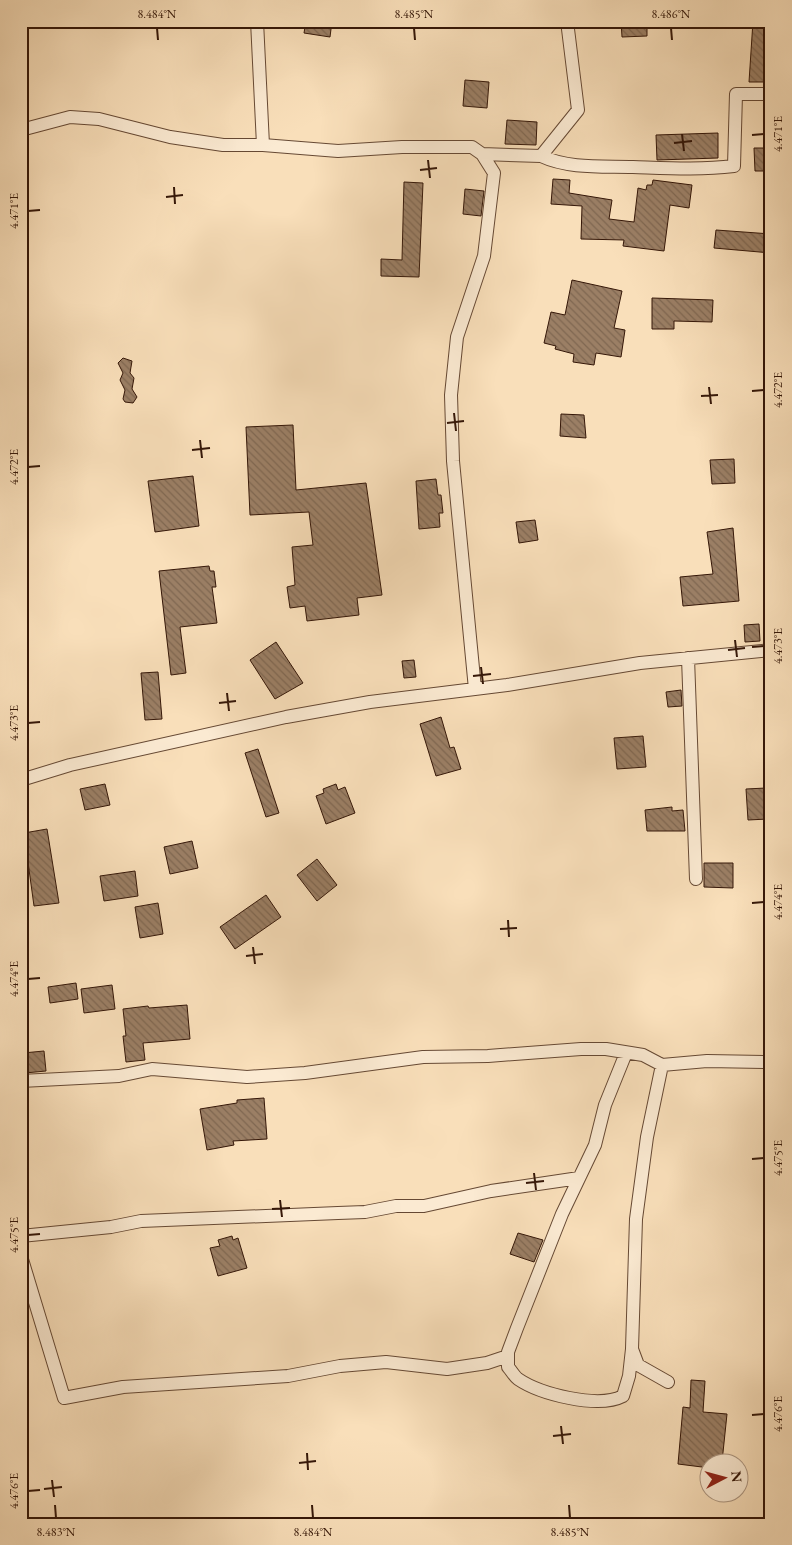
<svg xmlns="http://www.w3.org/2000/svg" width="792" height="1545" viewBox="0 0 792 1545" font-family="'EB Garamond',serif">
	<defs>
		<pattern id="building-back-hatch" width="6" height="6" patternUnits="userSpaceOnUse" patternTransform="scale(1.25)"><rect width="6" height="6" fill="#9b7f65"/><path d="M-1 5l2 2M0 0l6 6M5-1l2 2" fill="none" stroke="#7f6751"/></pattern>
	</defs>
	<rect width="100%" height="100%" fill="#f9dfba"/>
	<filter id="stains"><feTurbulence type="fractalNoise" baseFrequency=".004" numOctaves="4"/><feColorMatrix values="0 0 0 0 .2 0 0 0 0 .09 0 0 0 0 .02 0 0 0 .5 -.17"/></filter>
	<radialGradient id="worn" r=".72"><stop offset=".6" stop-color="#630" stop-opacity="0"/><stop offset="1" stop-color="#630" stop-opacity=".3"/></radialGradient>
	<path fill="url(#building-back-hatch)" stroke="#351708" d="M306,21H332L330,37L304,33Z
		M621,21H647V36L622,37Z
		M753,21H771V82H749Z
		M465,80L489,82L487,108L463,106Z
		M507,120L537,122L536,145L505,144Z
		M718,133V158L657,160L656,135Z
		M754,148H771V171H755Z
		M553,179L570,180L569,193L612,200L609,219L634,222L638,188L646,190L647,185H652L653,180L692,185L689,208L670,205L664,251L623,246L624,240L581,239L582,206L551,204Z
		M404,182L423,183L419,277L381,276V259L402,260Z
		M465,189L484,191L481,216L463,214Z
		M716,230L771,234V253L714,248Z
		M572,280L622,291L614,328L625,330L621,357L596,353L594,365L573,362L574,354L555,349L556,346L544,343L551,312L565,315Z
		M652,298L713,300L712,322L674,321V329H652Z
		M123,358L132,361L130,373L134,378L132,389L137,397L133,403L125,402L123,399L125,390L120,380L123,373L118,363Z
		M561,414L584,415L586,438L560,436Z
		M293,425L296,490L366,483L382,595L357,598L359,615L307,621L305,606L290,608L287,587L295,585L292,547L313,545L309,512L250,515L246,427Z
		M734,459L735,483L712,484L710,460Z
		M193,476L199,526L155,532L148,481Z
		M436,479L438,495H441L443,513H439L440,527L419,529L416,481Z
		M535,520L538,540L519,543L516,522Z
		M733,528L739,601L683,606L680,577L713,574L707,532Z
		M209,566L210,571H214L216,587H212L217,623L180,627L186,673L171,675L159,571Z
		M759,624L760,641L745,642L744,625Z
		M276,642L303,683L275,699L250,660Z
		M414,660L416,677L404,678L402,661Z
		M158,672L162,719L145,720L141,673Z
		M681,690L682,706L668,707L666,692Z
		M441,717L450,748L454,747L461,769L436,776L420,724Z
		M643,736L646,767L617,769L614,738Z
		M258,749L279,813L266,817L245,753Z
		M105,784L110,805L85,810L80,789Z
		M336,784L338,790L345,787L355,813L326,824L316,796L324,793L323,789Z
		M766,788L768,819L748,820L746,789Z
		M672,807V811L683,810L685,831H647L645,810Z
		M47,829L59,903L34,906L24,833Z
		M192,841L198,868L170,874L164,847Z
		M317,859L337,885L317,901L297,875Z
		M704,863H733V888L704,887Z
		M135,871L138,896L104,901L100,876Z
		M266,895L281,917L235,949L220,927Z
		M158,903L163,934L140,938L135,907Z
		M76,983L78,999L50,1003L48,987Z
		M112,985L115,1009L84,1013L81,989Z
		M187,1005L190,1039L143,1043L145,1060L126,1062L123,1036H126L123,1009L148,1006L149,1008Z
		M44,1051L46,1071L25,1073L23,1053Z
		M264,1098L267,1139L233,1141L234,1145L207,1150L200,1109L237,1103V1100Z
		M518,1233L543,1240L534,1262L510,1254Z
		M232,1236L233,1240L238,1238L247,1268L218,1276L210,1248L220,1246L218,1240Z
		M691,1380L705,1381L703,1412L727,1414L722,1462H710V1468L678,1464L683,1407L690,1408Z"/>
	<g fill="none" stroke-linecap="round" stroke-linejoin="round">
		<defs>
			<path id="minor" d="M21,130L70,117L99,119L170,137L223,145H263L257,21
				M263,145L338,151L402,147H472L482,154L494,173L484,256L457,337L451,395L453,461L475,689
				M482,154L541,156L578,110L567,21
				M541,156C569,169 602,166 633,167C666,168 700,170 734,166L736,94H771
				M688,658L696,879
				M21,780L70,765L286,717L370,702L507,685L640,663L771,650
				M626,1053L605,1105L595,1145L562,1214L517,1328L508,1352V1367C511,1370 514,1376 518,1379C540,1394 598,1409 623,1396L629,1376L632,1349
				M662,1065L647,1137L636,1219L632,1349L638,1365L668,1382
				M21,1081L119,1076L152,1069L247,1077L305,1073L423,1057L488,1056L581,1049H606L643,1055L662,1065L707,1061L771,1062
				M21,1236L111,1227L141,1221L338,1213L365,1212L396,1206H424L491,1191L579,1178
				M21,1256L64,1398L123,1387L288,1376L340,1366L386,1362L447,1369L487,1363L508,1356"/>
		</defs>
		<use href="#minor" stroke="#664934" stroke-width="14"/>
		<use href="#minor" stroke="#fbead2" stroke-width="12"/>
	</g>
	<path fill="none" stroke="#351708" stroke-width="2" d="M157,28L158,40M414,28L415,40M671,28L672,40M682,134L684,151M752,135L764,134M674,143L692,141M428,160L430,178M420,170L437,168M174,187L175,204M166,197L183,195M28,211L40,210M709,387L711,404M752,391L764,390M701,396L718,395M454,413L456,431M447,423L464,421M200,440L202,458M192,450L210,448M28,467L40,466M735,640L737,657M752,647L764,646M728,650L745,648M481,667L483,684M473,676L491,674M227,693L229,711M219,703L236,701M28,723L40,722M752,903L764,902M508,920L509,937M500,929L517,928M253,947L255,964M246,956L263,954M28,979L40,978M752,1159L764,1158M534,1173L536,1190M526,1183L544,1181M280,1200L282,1217M272,1209L290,1208M28,1235L40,1234M752,1415L764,1414M561,1426L563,1444M553,1436L571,1434M307,1453L308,1470M299,1463L316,1461M52,1480L54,1497M44,1489L62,1487M28,1491L40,1490M55,1505L56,1518M312,1505L313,1518M569,1505L570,1518"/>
	<rect width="792" height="1545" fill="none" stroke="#f9dfba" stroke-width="55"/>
	<g transform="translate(724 1478) rotate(84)"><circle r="24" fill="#fbead2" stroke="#ac9681"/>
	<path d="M0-4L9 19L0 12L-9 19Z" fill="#8f2418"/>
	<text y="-8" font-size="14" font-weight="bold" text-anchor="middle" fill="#351708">N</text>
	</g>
	<rect x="28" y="28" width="736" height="1490" fill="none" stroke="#351708" stroke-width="2"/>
	<g font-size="12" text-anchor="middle" fill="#351708">
		<text x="157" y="18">8.484°N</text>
		<text x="414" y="18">8.485°N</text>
		<text x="671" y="18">8.486°N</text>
		<text transform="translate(778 134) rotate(-90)" y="4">4.471°E</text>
		<text transform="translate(14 211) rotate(-90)" y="4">4.471°E</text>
		<text transform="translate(778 390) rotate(-90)" y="4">4.472°E</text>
		<text transform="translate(14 467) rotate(-90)" y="4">4.472°E</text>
		<text transform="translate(778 646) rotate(-90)" y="4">4.473°E</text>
		<text transform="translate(14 723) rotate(-90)" y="4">4.473°E</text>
		<text transform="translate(778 902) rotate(-90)" y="4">4.474°E</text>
		<text transform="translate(14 979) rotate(-90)" y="4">4.474°E</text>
		<text transform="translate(778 1158) rotate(-90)" y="4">4.475°E</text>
		<text transform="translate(14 1235) rotate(-90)" y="4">4.475°E</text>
		<text transform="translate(778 1414) rotate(-90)" y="4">4.476°E</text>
		<text transform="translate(14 1491) rotate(-90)" y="4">4.476°E</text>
		<text x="56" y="1536">8.483°N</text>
		<text x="313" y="1536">8.484°N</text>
		<text x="570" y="1536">8.485°N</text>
	</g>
	<rect width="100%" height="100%" filter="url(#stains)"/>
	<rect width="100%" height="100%" fill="url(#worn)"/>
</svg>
